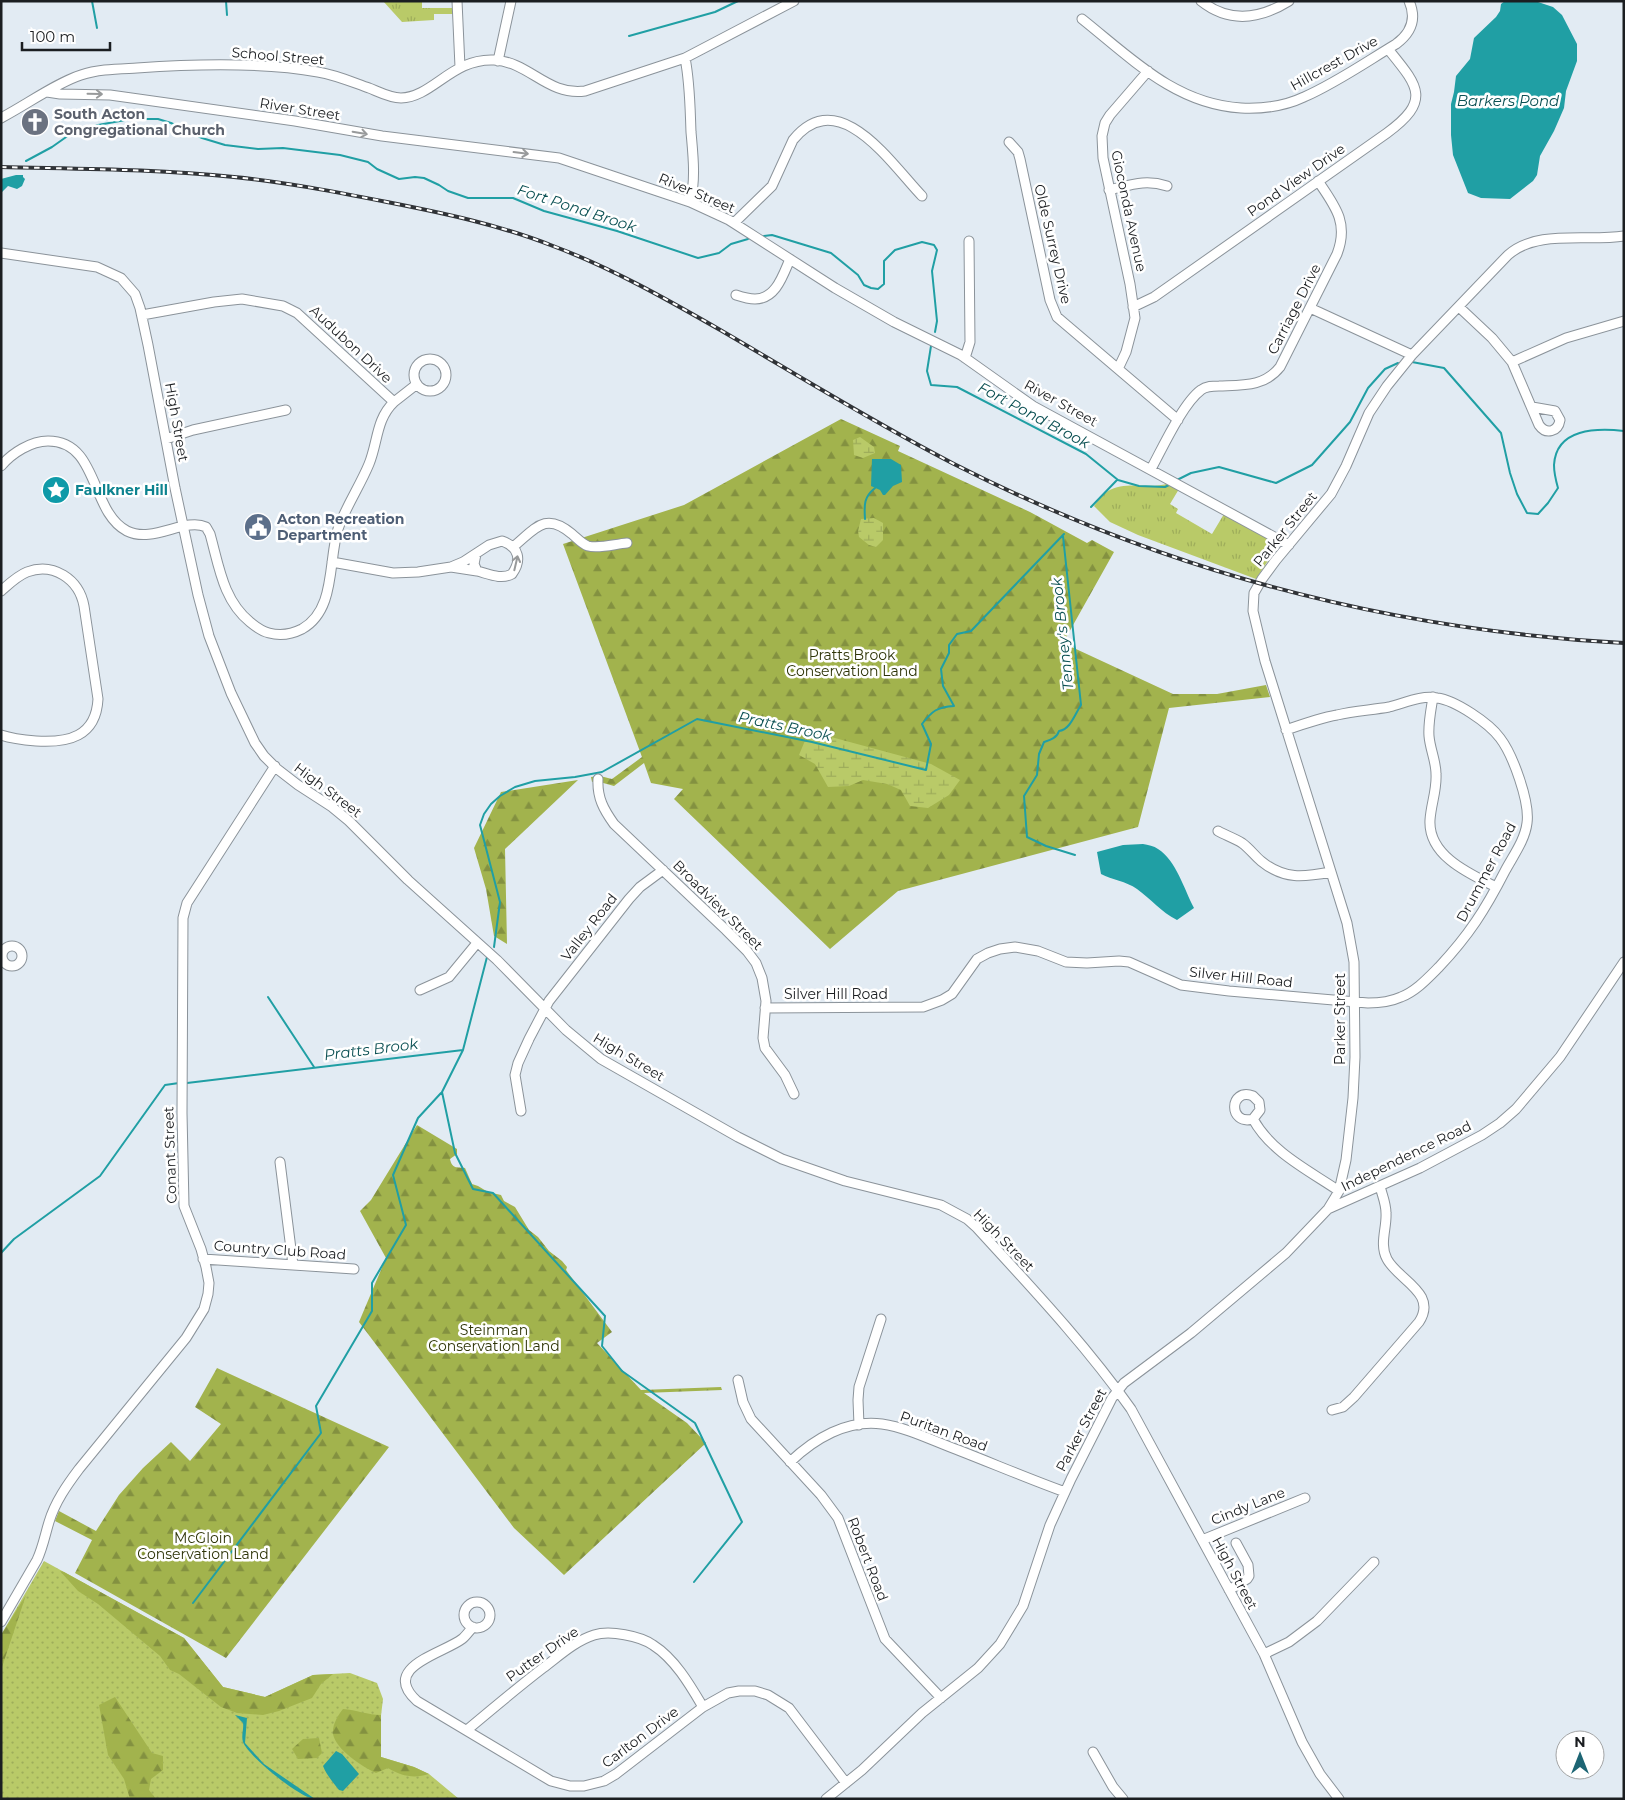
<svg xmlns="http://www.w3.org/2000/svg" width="1625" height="1800" viewBox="0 0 1625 1800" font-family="Montserrat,sans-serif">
	<defs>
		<pattern id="grass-dots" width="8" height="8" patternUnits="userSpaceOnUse" patternTransform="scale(1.25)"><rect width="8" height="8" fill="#b9ca68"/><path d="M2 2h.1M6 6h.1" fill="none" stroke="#9ead5a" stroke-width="1.8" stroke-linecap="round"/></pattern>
		<pattern id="forest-firs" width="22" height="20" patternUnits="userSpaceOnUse" patternTransform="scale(1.25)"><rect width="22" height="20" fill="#a2b34d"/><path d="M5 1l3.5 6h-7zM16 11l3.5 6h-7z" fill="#839140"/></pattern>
		<pattern id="wetland-marsh" width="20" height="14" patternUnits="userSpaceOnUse" patternTransform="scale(1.25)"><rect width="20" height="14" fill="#b9ca68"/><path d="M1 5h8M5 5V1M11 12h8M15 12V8" fill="none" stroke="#9ead5a"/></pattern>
		<pattern id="park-tufts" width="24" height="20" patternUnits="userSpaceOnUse" patternTransform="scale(1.25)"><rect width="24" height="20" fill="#b9ca68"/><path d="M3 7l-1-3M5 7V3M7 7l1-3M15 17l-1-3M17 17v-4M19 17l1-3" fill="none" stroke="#9ead5a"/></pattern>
	</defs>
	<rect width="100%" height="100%" fill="#e2ebf3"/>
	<path fill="url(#grass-dots)" d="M44,1561L184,1638L223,1687L265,1697L313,1675L350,1673L377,1683L383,1699L380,1724L381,1757L414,1767L429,1774L459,1799H1V1635Z"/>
	<path fill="url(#forest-firs)" d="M841,419L900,446L898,451L1030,512L1087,543L1092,540L1114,552L1063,643L1173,694H1217L1266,685L1270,697L1169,708L1138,827L898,891L830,949L674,799L683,789L651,783L644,763L614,786L596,781L592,782L591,777L600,776L612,779L642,757L563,544L684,505Z
		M578,780L505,849L507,944L494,936L486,889L474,848L501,792Z
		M417,1125L457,1149V1154L450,1159C452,1169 457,1167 465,1168L472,1184L478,1186L488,1192L501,1195L504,1201L515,1207L529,1230L538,1237L549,1251L562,1261L567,1267L566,1270L612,1332L597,1343L641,1390L721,1387L722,1390L644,1393L687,1423L706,1443L564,1575L514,1528L359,1322L386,1258L360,1211L371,1200Z
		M217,1368L389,1447L226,1658L75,1573L92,1540L55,1521L59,1511L96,1531L119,1495L143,1468L171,1442L190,1461L221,1424L195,1407Z
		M60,1571L64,1572L184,1638L223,1687L265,1697L313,1675L333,1674L321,1684L312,1698L279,1711L263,1715L237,1713L221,1707L179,1674L170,1670L160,1656L98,1604L78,1591Z
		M26,1595L1,1670V1635Z
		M115,1697L152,1753L163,1756V1770L151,1779L149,1790L156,1799H130L124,1779L108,1755L99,1705Z
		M343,1709C356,1710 368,1715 381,1715V1757L414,1767L429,1774C414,1779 401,1776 388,1768L376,1773C363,1767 336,1750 333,1734C332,1725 338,1715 343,1709Z
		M319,1738L322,1753L317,1758L298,1759L292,1749L303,1739Z"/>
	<path fill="url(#wetland-marsh)" d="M860,437L874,447L875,453L863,458L854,455L853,440Z
		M874,518L883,523V540L876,547L869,545L859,537L858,531L861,519Z
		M809,731L931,764L960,780L949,795L928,808L910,806L901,790L887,784L863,780L849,786L828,787L815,764L799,755Z"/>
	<path fill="url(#park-tufts)" d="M383,1H422V8H454V14H434V20L402,22Z
		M1169,483L1179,489L1170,504L1178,509L1176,513L1212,534L1224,514L1273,541L1276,545L1275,550L1256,579L1138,535L1110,522L1094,506C1098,501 1102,495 1108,491C1126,480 1150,490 1169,483Z"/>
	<path fill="#209fa4" d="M1505,1H1535L1553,7L1562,15L1577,44V61L1566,91L1564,108L1554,131L1540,156L1537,175L1533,181L1510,199L1481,198L1468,193L1453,155L1451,135V104L1454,92L1456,76L1470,59L1474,38L1496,17L1500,11L1501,4Z
		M16,175H23V177L25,179L22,186L17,189L8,186L1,193V179Z
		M872,459H891L901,465L902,482L893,486L885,495H883L880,490L871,486Z
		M1143,844C1148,845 1154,846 1158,849C1176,860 1184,889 1194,908L1177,920C1161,912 1151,899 1137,889C1126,881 1112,880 1101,874L1097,852L1123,845Z
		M235,1715L247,1718L245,1743L264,1764L315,1799C301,1799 248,1756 243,1742C241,1736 244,1729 243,1723Z
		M336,1751L342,1754L359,1774L343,1791L339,1790C333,1782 327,1776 323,1766Z"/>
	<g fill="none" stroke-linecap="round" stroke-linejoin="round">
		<path stroke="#209fa4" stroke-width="2" d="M92,1L97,28
			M226,1L227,15
			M629,36L715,12L738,1
			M26,161L52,147L69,135L98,125L131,119H158L171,123L202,138L225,145L258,149L283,148L340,155L368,162L377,169L399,179L415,177L424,178L439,185L448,191L468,198H513L544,211L617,231L698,258L719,253L731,244L748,239
			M764,236L772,235L831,253L858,275L864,285L871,288L878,289L884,284V261L895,250L922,242L934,245L937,250L932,271L937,321L935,332
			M931,346L927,371L931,385L957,387L1086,454L1118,480L1139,486L1165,487L1171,484
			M1412,362L1444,368L1501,433L1510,473L1517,494L1527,513L1538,514L1548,503L1558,488C1556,481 1554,472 1554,465C1556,428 1597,428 1624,431
			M1177,480L1191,473L1219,467L1276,483L1312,465L1350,422L1368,388L1385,369L1398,363
			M1091,507L1117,480
			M865,519C864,504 864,497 875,488
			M1063,536L1081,705C1075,714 1070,730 1059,731C1057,738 1050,740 1044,742L1039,754L1037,775L1024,796L1027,837L1046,846L1075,855
			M494,947L500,902L480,825L484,814L491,804L500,796L515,787L535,781L575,777L602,772L697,719L812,742L926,770L931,744L922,724C932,711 937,707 954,706L943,686L941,669L949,653V645L957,634L971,631L1064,534
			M268,997L314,1067
			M463,1050L442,1092L455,1153L473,1189L493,1193L605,1316L602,1346L622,1371L695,1423L742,1522L694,1582
			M187,1083L463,1050L487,957
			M1,1253L14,1239L100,1176L165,1085L179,1083
			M193,1603L321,1433L316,1406L372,1311V1283L406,1225L393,1175L418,1118L441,1093"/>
		<defs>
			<path id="minor" d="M457,1L460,67
				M1201,1C1230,24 1260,19 1289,1
				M1082,19C1131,58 1175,104 1241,108C1262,109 1285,106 1304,97C1336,83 1366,62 1396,44C1411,33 1417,19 1409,1
				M685,58C690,83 690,107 691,132C693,155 696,180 690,202
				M498,61L511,1
				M47,92L60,94L110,95L295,121L382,136L559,158L690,202L729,220L835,288L894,322L961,355L1033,406L1289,545
				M1,118C26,105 56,83 81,75C99,69 118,69 137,68C194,64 262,62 318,72C336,75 352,82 369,88C379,92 390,98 401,98C433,97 452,58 494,60C530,62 547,96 585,91L685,58L794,1
				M1009,142L1018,152L1020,159L1050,300L1057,317L1178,420
				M1109,190C1131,185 1145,179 1167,186
				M734,223L772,186L793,140C839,83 892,165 922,196
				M1,253L97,267L121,278L135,294L140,308L148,345L175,488L198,595L209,636L231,693L255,743L264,756L276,768L298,785L332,807L349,821L408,880L497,960L566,1030L601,1059L738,1137L782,1159L845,1181L941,1205L967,1219L977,1228C1030,1286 1085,1344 1131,1409L1264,1654L1302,1742L1320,1774L1339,1799
				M736,295C742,297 749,299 755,299C776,299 783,275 790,259
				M1133,307L1154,297L1387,133C1432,100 1418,86 1388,49
				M1459,307L1492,338L1512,362L1539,425C1546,435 1558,432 1560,420L1555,411L1532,407
				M1310,308L1412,355
				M965,358L970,342L969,241
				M414 375a16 16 0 1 1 32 0a16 16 0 1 1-32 0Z
				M1512,362L1566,338L1624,321
				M1118,369L1126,352L1135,318L1130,284L1103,158L1102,136L1105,123L1110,115L1148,71
				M394,402L417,384
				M166,439L193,430L286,410
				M1,466C12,453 31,441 48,441C99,441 90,512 127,531C153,544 185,517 206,527L210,534C219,566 223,600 250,622C256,627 261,631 269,633C280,636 292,634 302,629C336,610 328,561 338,529C346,506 360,486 369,464C378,442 376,419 394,402L297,313L283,306L242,299L214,302L142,315
				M1151,469C1162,449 1183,403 1201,390C1206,386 1213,386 1219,386C1243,385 1264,387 1280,367L1337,254C1349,223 1335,206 1318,181
				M513,547C535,529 545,511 572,534C577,538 582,544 588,546C599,549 615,544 627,543
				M332,562L393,573L418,572L451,567L477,571
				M451,567L463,562L489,545L502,541C519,547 522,560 512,574C501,580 489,574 477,571L474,564L476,554
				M1,591C9,584 17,576 27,572C53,562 79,579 84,606L98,699C96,737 68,743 36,741C24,740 13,739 1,735
				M1433,697C1431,710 1428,723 1429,736C1430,749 1436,761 1436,774C1437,790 1431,804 1430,820C1428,856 1470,874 1496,887
				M598,779C597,798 604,810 614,824L726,930L747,951L756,963L762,978L766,1001L763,1038L765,1048L785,1075L794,1094
				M1218,831C1225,835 1234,838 1242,843C1249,848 1255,856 1261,861C1284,880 1304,877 1331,872
				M2 956a10 10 0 1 1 20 0a10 10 0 1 1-20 0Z
				M420,990L449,977L477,943
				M765,1008L923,1007L942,1000L952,994L977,959L988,953L1000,949L1015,947L1038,951L1066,962L1087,963L1119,961L1129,962L1181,985L1229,991L1368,1003C1379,1003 1390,1002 1401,997C1416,991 1427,979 1439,967C1469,935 1485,910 1505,871C1513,856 1525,840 1527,823C1530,802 1513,755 1500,738C1489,723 1455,700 1437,698C1421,695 1405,703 1389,707C1372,710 1354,711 1337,715C1320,718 1303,724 1286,730
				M521,1111L515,1075L518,1063L529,1039L549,1001L629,899L640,887L663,870
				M1253,1119L1260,1110L1259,1102L1253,1096C1229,1087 1228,1126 1253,1119C1271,1152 1308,1170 1339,1191
				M280,1162L293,1265
				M1328,1209L1420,1168L1482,1135L1500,1123L1516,1109L1560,1057L1624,962
				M203,1259L354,1269
				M738,1380L743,1402L751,1419L821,1495L838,1518L885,1639L941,1698
				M1332,1410L1343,1407L1354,1397L1419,1322C1438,1293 1398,1280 1387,1259C1379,1244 1387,1228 1386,1213C1386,1203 1382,1195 1380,1186
				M859,1425L858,1400L859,1387L881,1319
				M790,1462C814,1439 847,1419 882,1424C909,1428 933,1441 958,1450C994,1464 1029,1479 1065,1492
				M1202,1540L1305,1498
				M1229,1590L1247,1579L1249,1576L1248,1565L1236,1543
				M464 1615a13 13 0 1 1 26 0a13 13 0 1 1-26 0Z
				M1,1622L37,1560C43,1547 45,1535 49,1522C55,1502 67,1485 79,1469L186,1338L204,1309L208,1294L209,1283L206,1267L201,1249L184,1206L182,1113L183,918L187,903L275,766
				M473,1627C469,1631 466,1636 462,1639C442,1654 380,1667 417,1701L551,1781L570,1786H584L604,1781L616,1774L703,1707L728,1693L739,1691H755L768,1695L789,1708L846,1783
				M1264,1654L1289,1642L1317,1621L1374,1562
				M467,1730C492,1709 517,1688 543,1668C559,1656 575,1641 594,1635C610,1630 640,1636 653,1645C675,1659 690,1685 703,1707
				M1093,1752L1113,1787L1123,1799
				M826,1799L862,1770L922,1713L978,1668L1000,1644L1023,1606L1050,1525L1071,1479L1112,1398L1124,1383L1191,1333L1286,1253L1328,1209L1339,1191L1346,1160L1353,1098L1355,1057L1354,962L1347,923L1265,661L1253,611L1254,593L1262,579L1276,560L1331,494L1346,466L1369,413L1387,386L1412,355L1508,255C1537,229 1587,242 1624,236"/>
		</defs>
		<use href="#minor" stroke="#8b939a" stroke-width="11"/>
		<use href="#minor" stroke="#fff" stroke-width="9"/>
		<defs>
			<path id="rail" d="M1,167C79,169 156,169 234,177C285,182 336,192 387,202C443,213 500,225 553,246C612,268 668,300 722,331C799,376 875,423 954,464C1164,571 1388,630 1624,643"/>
		</defs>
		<use href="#rail" stroke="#303337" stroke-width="4"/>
		<use href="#rail" stroke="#fff" stroke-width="2" stroke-dasharray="5.5" stroke-linecap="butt"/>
	</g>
	<defs><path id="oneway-shaft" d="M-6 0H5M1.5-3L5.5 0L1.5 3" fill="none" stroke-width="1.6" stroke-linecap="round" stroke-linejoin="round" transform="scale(1.25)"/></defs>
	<g stroke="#989a9b">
		<use href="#oneway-shaft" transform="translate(95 94) rotate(1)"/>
		<use href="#oneway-shaft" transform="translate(360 133) rotate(10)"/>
		<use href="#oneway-shaft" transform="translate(521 153) rotate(7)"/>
		<use href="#oneway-shaft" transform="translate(516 563) rotate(-77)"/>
	</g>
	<defs>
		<symbol id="church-disc" viewBox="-11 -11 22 22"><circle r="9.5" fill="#6b7280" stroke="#fff"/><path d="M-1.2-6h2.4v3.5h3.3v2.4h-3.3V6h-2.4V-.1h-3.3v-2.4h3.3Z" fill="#fff"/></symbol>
		<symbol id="sight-disc" viewBox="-11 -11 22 22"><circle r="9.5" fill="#0f9aa8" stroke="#fff"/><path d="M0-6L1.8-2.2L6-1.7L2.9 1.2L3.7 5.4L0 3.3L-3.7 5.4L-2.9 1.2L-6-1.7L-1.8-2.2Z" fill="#fff"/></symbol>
		<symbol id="civic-disc" viewBox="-11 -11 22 22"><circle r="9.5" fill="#5c6f8a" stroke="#fff"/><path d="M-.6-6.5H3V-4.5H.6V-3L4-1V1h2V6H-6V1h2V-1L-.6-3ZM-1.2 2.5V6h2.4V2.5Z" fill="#fff"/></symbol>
	</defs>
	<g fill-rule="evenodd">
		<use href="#church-disc" x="19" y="106" width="32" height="32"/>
		<use href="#sight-disc" x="40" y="474" width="32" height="32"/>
		<use href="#civic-disc" x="242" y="511" width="32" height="32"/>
	</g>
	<g text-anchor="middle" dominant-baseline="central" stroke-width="5" stroke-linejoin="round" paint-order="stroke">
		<g font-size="14" fill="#1b1e21" stroke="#fff">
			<text transform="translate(278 56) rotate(5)">School Street</text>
			<text transform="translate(1334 63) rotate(-29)">Hillcrest Drive</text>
			<text transform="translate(300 109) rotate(9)">River Street</text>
			<text transform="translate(1296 180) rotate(-35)">Pond View Drive</text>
			<text transform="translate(697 193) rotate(23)">River Street</text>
			<text transform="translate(1129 211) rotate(78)">Gioconda Avenue</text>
			<text transform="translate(1053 244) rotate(77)">Olde Surrey Drive</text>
			<text transform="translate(1294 309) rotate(-63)">Carriage Drive</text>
			<text transform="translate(351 344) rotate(43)">Audubon Drive</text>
			<text transform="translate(1061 403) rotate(29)">River Street</text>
			<text transform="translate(177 422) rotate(80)">High Street</text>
			<text transform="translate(1285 529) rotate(-51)">Parker Street</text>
			<text transform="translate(328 790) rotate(37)">High Street</text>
			<text transform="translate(1486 872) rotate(-62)">Drummer Road</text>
			<text transform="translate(718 905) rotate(45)">Broadview Street</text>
			<text transform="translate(589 927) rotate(-52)">Valley Road</text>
			<text transform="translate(1241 977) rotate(6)">Silver Hill Road</text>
			<text x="836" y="994">Silver Hill Road</text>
			<text transform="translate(1340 1019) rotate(-90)">Parker Street</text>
			<text transform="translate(629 1057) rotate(31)">High Street</text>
			<text transform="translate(170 1155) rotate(-92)">Conant Street</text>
			<text transform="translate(1406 1156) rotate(-26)">Independence Road</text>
			<text transform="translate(1004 1240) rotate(46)">High Street</text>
			<text transform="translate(280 1250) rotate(4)">Country Club Road</text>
			<text transform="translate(1081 1430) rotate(-62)">Parker Street</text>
			<text transform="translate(944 1431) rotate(20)">Puritan Road</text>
			<text transform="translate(1248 1506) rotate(-22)">Cindy Lane</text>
			<text transform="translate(868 1559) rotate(69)">Robert Road</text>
			<text transform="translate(1235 1573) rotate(62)">High Street</text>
			<text transform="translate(542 1654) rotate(-35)">Putter Drive</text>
			<text transform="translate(640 1737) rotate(-37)">Carlton Drive</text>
		</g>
		<g font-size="14" font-weight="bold" fill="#5b616d" stroke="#fff" text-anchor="start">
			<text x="54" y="114">South Acton<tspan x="54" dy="16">Congregational Church</tspan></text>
		</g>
		<g font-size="14" font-weight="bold" fill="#0d838f" stroke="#fff" text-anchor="start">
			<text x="75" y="490">Faulkner Hill</text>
		</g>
		<g font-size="14" font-weight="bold" fill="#4e5e75" stroke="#fff" text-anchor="start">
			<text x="277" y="519">Acton Recreation<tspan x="277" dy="16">Department</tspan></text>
		</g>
		<g font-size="14" fill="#2e3408" stroke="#fff">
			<text x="852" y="655">Pratts Brook<tspan x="852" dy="16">Conservation Land</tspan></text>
			<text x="494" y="1330">Steinman<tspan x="494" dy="16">Conservation Land</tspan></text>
			<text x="203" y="1538">McGloin<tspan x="203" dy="16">Conservation Land</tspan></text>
		</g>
		<g font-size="15" font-style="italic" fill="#0c5154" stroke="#fff">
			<text x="1508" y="100">Barkers Pond</text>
			<text transform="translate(577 208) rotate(18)">Fort Pond Brook</text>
			<text transform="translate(1034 415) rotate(28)">Fort Pond Brook</text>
			<text transform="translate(1062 634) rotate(-96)">Tenney's Brook</text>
			<text transform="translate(785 726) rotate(12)">Pratts Brook</text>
			<text transform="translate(371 1049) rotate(-7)">Pratts Brook</text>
		</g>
	</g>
	<rect width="1625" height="1800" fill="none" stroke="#1b1e21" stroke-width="5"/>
	<g transform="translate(1580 1755)"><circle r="24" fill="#ffffff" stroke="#a4a5a6"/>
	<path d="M0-4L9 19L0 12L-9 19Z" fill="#1d6574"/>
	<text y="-8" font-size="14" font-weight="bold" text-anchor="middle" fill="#1b1e21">N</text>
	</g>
	<path d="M22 42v8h88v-8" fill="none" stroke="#1b1e21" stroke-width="2.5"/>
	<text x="30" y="42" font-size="15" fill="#1b1e21" stroke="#ffffff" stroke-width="4" paint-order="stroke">100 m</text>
</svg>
